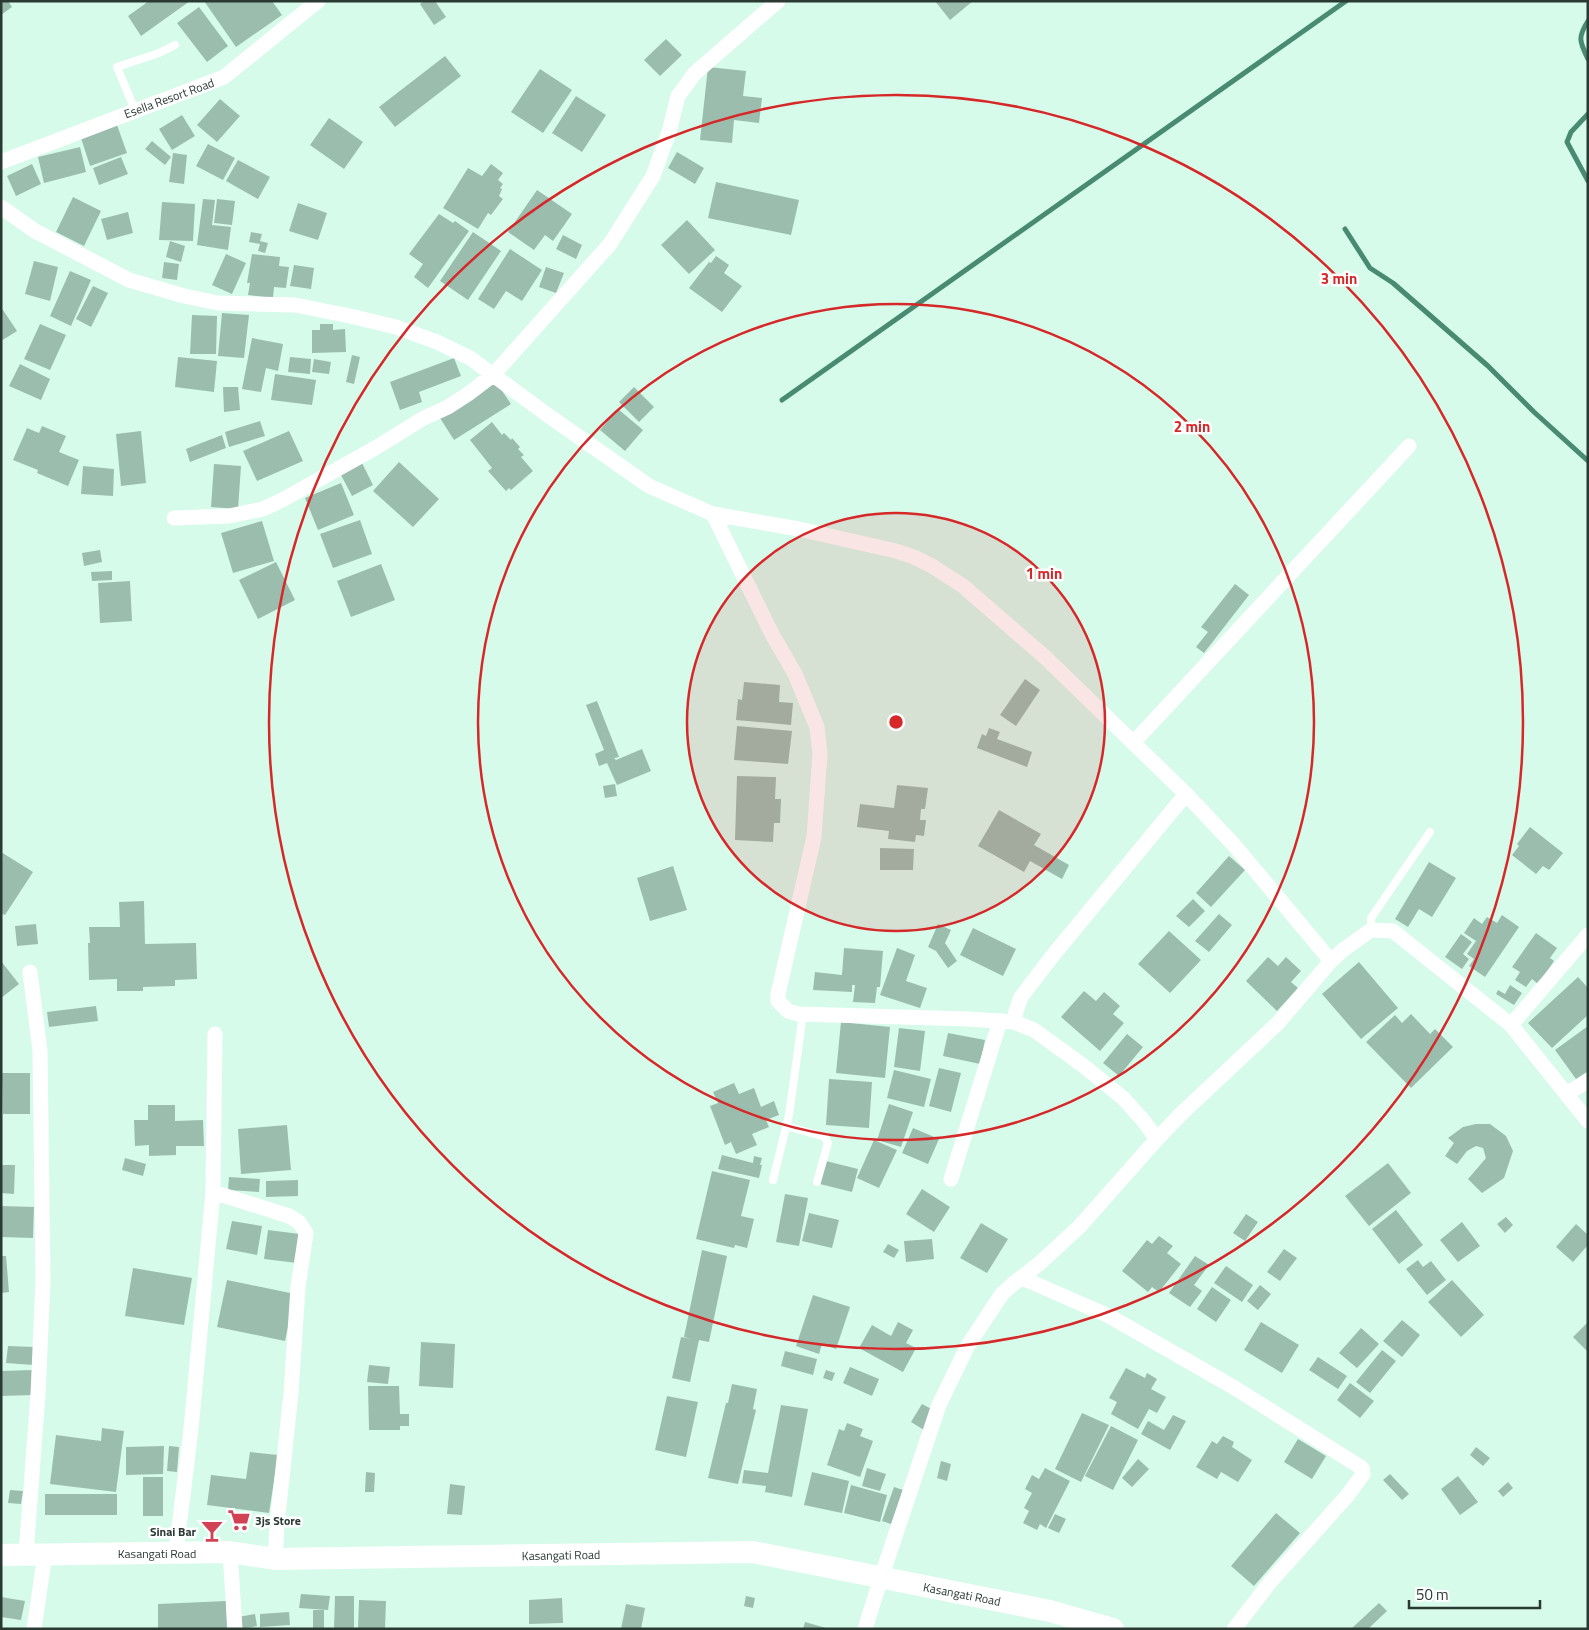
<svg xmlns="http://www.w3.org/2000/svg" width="1589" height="1630" viewBox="0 0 1589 1630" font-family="'Titillium Web',sans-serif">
	<rect width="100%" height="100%" fill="#d7fbeb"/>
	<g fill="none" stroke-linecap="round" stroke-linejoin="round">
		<path stroke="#488b72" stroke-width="5" d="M1588,21C1577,38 1580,42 1588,59
			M1588,114L1571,132L1567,142L1588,181
			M1345,229L1370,268L1393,283L1488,366L1534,412L1588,461
			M782,400L1346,1"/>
	</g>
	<path fill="#9bbdae" d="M1,1H8L12,7L1,15Z
		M149,1H190L141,36L128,16Z
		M204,1H272L282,15L236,47Z
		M424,1H435L446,17L434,25L420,4Z
		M935,1H973L950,20Z
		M199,7L228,46L207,62L177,23Z
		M666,39L682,55L660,76L644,60Z
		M445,56L461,76L395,127L379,107Z
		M708,67L746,71L743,96L762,98L759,123L734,120L732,143L700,140Z
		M540,69L572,90L543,133L511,112Z
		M576,96L606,115L582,152L552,133Z
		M220,99L240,116L217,142L197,125Z
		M182,115L195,136L172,150L159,129Z
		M329,118L363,142L344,169L310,145Z
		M117,125L127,153L90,166L81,138Z
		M152,141L171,157L165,165L145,149Z
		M208,144L235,158L223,180L196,166Z
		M80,147L86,172L44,183L38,157Z
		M677,152L704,168L695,184L668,168Z
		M173,153L187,155L184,184L169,182Z
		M121,157L128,174L99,185L93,168Z
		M238,160L270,177L258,199L226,181Z
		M32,164L41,184L16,196L7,176Z
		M491,164L503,173L498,180L503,184L500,188L502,189L499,196L503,199L491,215L488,213L478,229L443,208L468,168L482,176Z
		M716,182L799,200L791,235L708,218Z
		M537,190L572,214L553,241L545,235L534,250L508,232Z
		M73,197L101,211L84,246L56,232Z
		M203,199L215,200L212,225L231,227L228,250L197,245Z
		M217,199L235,201L232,225L214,223Z
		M162,202L195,204L193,241L159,240Z
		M298,203L327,213L318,240L289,231Z
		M128,212L133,233L107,240L101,219Z
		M439,214L453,223L455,221L469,231L428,288L414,277L423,264L409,254Z
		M687,220L715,250L689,274L661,245Z
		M251,232L262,234L260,241L268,243L265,253L258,251L260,244L249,242Z
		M473,232L501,251L468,300L440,281Z
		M563,235L582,245L576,259L556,249Z
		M170,241L185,246L181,262L166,257Z
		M510,249L542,270L522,301L506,291L494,309L478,299Z
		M226,254L246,263L232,294L212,285Z
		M252,254L280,257L279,266L289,267L286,288L274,287L273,298L248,295L250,283H247Z
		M716,256L729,265L724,273L742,286L722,312L689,288L709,262L711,263Z
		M34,261L58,267L50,301L25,294Z
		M164,262L179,264L177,280L162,278Z
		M294,265L314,268L311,289L290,286Z
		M546,267L564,273L556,293L539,287Z
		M70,271L91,280L71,326L50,316Z
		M93,286L108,293L91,327L76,319Z
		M1,307L17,331L1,341Z
		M222,313L249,315L244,358L218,356Z
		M192,315L217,316L216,354H190Z
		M40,324L66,335L50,370L24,359Z
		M320,324H333V330L345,329L346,352L312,353V330H320Z
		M252,338L283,344L278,371L266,368L261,392L242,389Z
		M352,355L360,357L354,384L346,382Z
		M178,357L217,361L214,392L175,387Z
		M290,357L311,359L310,374L288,372Z
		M454,358L461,376L419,392L422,402L400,410L390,382Z
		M314,359L331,362L329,374L312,372Z
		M20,364L50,379L41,400L9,386Z
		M275,374L316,380L312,405L271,400Z
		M496,382L511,404L454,440L440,418Z
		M223,387H238L240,410L224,412Z
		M634,387L654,407L639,422L619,402Z
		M618,409L643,430L625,451L600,430Z
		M260,421L265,436L229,447L225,432Z
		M492,422L502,435L504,433L511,440L512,438L520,447L518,449L524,455L521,457L533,471L511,490L509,488L506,491L488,471L492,468L470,440Z
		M42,426L66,436L59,452L79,460L68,486L37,473L38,470L13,460L27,428L39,433Z
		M141,431L146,483L121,486L116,434Z
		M289,431L303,461L257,481L243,451Z
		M222,435L226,448L190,462L186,449Z
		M399,462L439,499L413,527L373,491Z
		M362,463L373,485L352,496L341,475Z
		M214,464L241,466L238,509L211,507Z
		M83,466L114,469L113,496L81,494Z
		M341,483L354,515L318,530L305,498Z
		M360,520L372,554L333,568L320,534Z
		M262,521L274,561L233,573L221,533Z
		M100,550L102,562L84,566L82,553Z
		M276,562L295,600L258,619L239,580Z
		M381,564L395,600L351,617L337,581Z
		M112,571V580L92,581L91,572Z
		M130,581L132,621L100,623L98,583Z
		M1235,584L1249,595L1204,653L1196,647L1208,632L1201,627Z
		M1025,679L1040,690L1016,726L1000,715Z
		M744,682L780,685L779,702L793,703L791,725L736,720L738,699L742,700Z
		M597,701L619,757L614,758L616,760L642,749L651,771L617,785L607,763L599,766L595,754L604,750L586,705Z
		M737,726L792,731L788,764L734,760Z
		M989,728L1000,732L997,739L1032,752L1027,767L977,748L982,734L986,736Z
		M737,776L776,777L775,799H781L780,823H774L773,842L735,840Z
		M615,784L617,796L605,798L603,786Z
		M897,785L928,788L925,809H921L920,820H926L924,836L916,835L915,842L888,839L889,831L857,827L860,804L894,808Z
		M999,810L1041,834L1034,845L1069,865L1062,879L1030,861L1024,872L978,846Z
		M1530,827L1563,853L1549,870L1543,866L1536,874L1512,855L1519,846L1517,844Z
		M880,848L914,849L913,870H880Z
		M1,852L33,872L5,915L1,913Z
		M1229,856L1245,870L1211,907L1196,893Z
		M1429,862L1456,878L1432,917L1419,909L1408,927L1395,919Z
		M673,866L687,910L650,921L637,878Z
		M1193,899L1205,911L1189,927L1176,916Z
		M144,901L145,944L196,943L197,979L175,980V986L143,987V991H117V979L89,980L88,943H90L89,927H120L119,902Z
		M1219,914L1232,925L1209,952L1195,941Z
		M1502,915L1519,927L1485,977L1469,966L1474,959L1467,954L1476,941L1464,933L1474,918L1482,924L1487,917L1497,923Z
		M36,924L38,944L17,946L15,926Z
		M938,924L951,930L945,943L957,961L948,968L936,951L928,947Z
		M973,928L1016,949L1003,976L960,955Z
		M1169,931L1201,960L1170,993L1138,964Z
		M1536,933L1557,948L1550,958L1554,961L1538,984L1532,979L1526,987L1515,980L1520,972L1512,967Z
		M1461,934L1472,942L1463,954L1469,959L1462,969L1445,957Z
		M844,948L883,951L880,987H877L875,1003L853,1002L855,985H852V992L813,990L815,972L842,975Z
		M897,948L915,955L906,981L927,988L920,1008L880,995Z
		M1268,957L1278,966L1286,957L1301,971L1291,982L1298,988L1277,1011L1246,981Z
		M1,961L19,984L1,998Z
		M1359,962L1398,1008L1361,1039L1322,994Z
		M1578,977L1588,988V1015L1552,1048L1528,1023Z
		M1510,985L1522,993L1514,1005L1496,994L1498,990L1505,994Z
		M1084,991L1096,1001L1104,992L1120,1006L1113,1014L1124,1023L1100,1051L1061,1017Z
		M96,1006L98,1021L49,1027L47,1012Z
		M1411,1014L1430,1034L1435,1029L1453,1047L1411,1088L1366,1042L1395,1015L1402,1023Z
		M841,1022L890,1027L885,1078L836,1073Z
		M1588,1026V1071L1576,1079L1555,1050Z
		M899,1028L925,1031L920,1071L894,1067Z
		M948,1033L985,1040L980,1064L943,1056Z
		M1127,1034L1143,1047L1119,1076L1103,1063Z
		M939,1068L961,1073L951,1112L929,1106Z
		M894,1070L931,1079L924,1107L887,1098Z
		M2,1073H30V1114H3Z
		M829,1079L872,1082L869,1128L826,1125Z
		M734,1083L739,1094L754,1088L761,1107L774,1101L779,1115L766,1120L769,1127L752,1134L757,1145L736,1154L731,1142L725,1145L710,1106L718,1103L713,1092Z
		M889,1104L913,1112L901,1147L877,1140Z
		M148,1105H175V1121L203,1120L204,1146H176V1155L149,1156V1145L135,1146L134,1120H148Z
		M1476,1124H1490L1506,1136L1513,1151L1504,1178L1482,1193L1468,1179L1486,1158L1483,1148L1476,1146L1467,1151L1457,1164L1445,1156L1454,1143L1448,1138L1463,1127Z
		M287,1125L291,1170L241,1174L238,1129Z
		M913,1128L939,1139L928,1164L902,1153Z
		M874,1140L897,1150L879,1188L857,1178Z
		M722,1155L753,1163L754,1156L762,1158L760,1165H762L759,1178L718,1169Z
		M125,1158L146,1164L143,1176L122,1170Z
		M826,1161L858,1169L852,1192L820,1184Z
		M1388,1163L1411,1193L1369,1226L1345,1196Z
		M1,1165H15L14,1194L1,1193Z
		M712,1171L750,1180L741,1216L754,1219L747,1248L735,1245L734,1248L696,1239Z
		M229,1177L260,1179L259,1192L228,1190Z
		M298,1180V1196L266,1197V1181Z
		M922,1189L950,1207L934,1232L906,1214Z
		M785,1194L808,1198L799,1246L776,1242Z
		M1,1206L34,1207L33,1238L1,1237Z
		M1396,1210L1423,1245L1399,1264L1372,1229Z
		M809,1213L839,1220L832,1248L802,1241Z
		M1246,1214L1258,1222L1245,1241L1233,1233Z
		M1506,1217L1513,1225L1505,1233L1497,1224Z
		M232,1221L262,1226L257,1255L226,1249Z
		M1462,1222L1480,1246L1458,1262L1440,1240Z
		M981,1223L1008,1239L987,1273L960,1258Z
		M1576,1224L1588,1235V1245L1573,1262L1556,1247Z
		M268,1230L300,1234L297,1263L264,1259Z
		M1159,1236L1173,1246L1167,1253L1181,1264L1159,1292L1152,1287L1148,1292L1122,1271L1147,1240L1152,1244Z
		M932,1239L934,1259L906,1262L904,1241Z
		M888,1244L899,1250L894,1258L883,1252Z
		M1284,1249L1297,1258L1280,1281L1267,1272Z
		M702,1250L727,1256L709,1342L699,1340L690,1382L672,1378L681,1337L691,1339L684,1337Z
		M1,1256H6L9,1292L1,1293Z
		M1195,1256L1209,1265L1194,1285L1202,1291L1190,1307L1169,1293Z
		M1418,1260L1423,1267L1431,1261L1446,1280L1427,1295L1406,1269Z
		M1226,1266L1253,1285L1242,1302L1214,1283Z
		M133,1268L192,1278L184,1325L125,1316Z
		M227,1280L295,1294L285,1341L217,1327Z
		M1452,1280L1484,1315L1461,1337L1428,1302Z
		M1260,1285L1271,1294L1258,1310L1247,1301Z
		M1212,1287L1231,1300L1216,1322L1197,1309Z
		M813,1295L850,1307L836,1349L822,1344L819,1354L796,1346Z
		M1402,1320L1420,1335L1402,1357L1383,1341Z
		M898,1322L913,1330L906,1343L916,1348L903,1372L859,1348L872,1325L891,1336Z
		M1261,1322L1299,1345L1282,1373L1244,1350Z
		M1588,1322V1352L1573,1337Z
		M1361,1328L1379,1344L1357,1368L1339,1353Z
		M421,1342L455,1344L453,1388L419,1386Z
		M8,1346L34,1347L33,1365L6,1363Z
		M1382,1350L1396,1361L1370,1393L1356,1382Z
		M785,1351L817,1359L813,1375L781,1366Z
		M1318,1357L1347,1376L1338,1389L1309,1370Z
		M369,1365L390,1367L388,1384L367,1382Z
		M850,1367L879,1379L872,1396L843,1383Z
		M1126,1368L1145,1378L1147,1373L1157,1379L1151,1389L1166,1397L1157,1413L1149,1409L1138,1429L1111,1414L1117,1402L1109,1398Z
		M33,1370V1395L1,1396V1371Z
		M826,1370L835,1373L832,1381L823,1378Z
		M1350,1383L1374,1401L1360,1418L1337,1400Z
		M732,1384L757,1389L753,1409L756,1410L738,1484L708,1478L726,1403H728Z
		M368,1386H399L400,1414H409V1426H400V1430H369Z
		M667,1396L698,1402L686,1457L655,1450Z
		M922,1404L935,1411L924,1430L911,1422Z
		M781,1405L808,1409L792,1497L765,1492L766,1486L742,1483L744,1470L768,1473Z
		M1082,1413L1109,1425L1081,1482L1055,1469Z
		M1173,1415L1186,1421L1170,1450L1141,1434L1148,1421L1164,1430Z
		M847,1423L863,1429L860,1436L873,1441L860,1477L827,1465L839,1429L844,1431Z
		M1111,1426L1138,1440L1113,1490L1085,1476Z
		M102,1428L124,1431L116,1492L50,1484L56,1435L101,1441Z
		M1223,1436L1234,1442L1232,1447L1252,1460L1238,1482L1221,1472L1217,1479L1196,1467L1212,1441L1217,1444Z
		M1298,1439L1326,1456L1312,1479L1284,1462Z
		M164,1446L163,1474L126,1475V1447Z
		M169,1446L179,1447L177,1472L167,1471Z
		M1476,1447L1490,1458L1483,1466L1470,1455Z
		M250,1452L278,1455L269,1513L207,1505L211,1475L246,1479Z
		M1138,1459L1149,1469L1132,1487L1122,1478Z
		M941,1461L951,1464L947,1481L937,1478Z
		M867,1468L886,1474L880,1491L862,1486Z
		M1045,1468L1070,1481L1046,1528L1040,1524L1037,1530L1023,1523L1029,1511L1024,1508L1032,1493L1025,1489L1032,1475L1039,1479Z
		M366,1472L375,1473L374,1492H365Z
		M812,1472L849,1481L842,1513L804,1505Z
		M1390,1474L1409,1494L1402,1500L1383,1480Z
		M1458,1476L1478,1502L1460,1515L1441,1489Z
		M143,1477H163V1516H143Z
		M1508,1482L1513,1488L1503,1497L1498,1491Z
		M450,1484L465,1486L462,1515L447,1514Z
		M851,1485L887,1495L880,1522L844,1513Z
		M894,1487L903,1490L891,1524L882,1521Z
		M10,1490L23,1491L21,1504L8,1503Z
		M45,1494H117V1515H45Z
		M1276,1513L1300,1533L1254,1586L1231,1566Z
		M1055,1514L1066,1519L1059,1533L1048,1528Z
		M301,1594L330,1596L328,1610L299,1608Z
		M335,1596H354V1629H334Z
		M746,1596L755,1598L753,1608L744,1606Z
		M1,1597L25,1601L21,1620L1,1617Z
		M562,1598L563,1623L529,1624V1600Z
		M359,1600L386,1601L385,1629H358Z
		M226,1601L227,1629H158V1604Z
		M1379,1603L1387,1611L1368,1629H1351Z
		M626,1604L645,1608L641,1629H621Z
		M313,1610H324V1629H313Z
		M289,1612L290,1625L260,1627V1614Z
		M255,1614L257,1626L242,1629L238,1617Z
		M805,1622L826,1628V1629H803Z"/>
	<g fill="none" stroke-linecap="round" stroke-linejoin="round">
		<path stroke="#fff" stroke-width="8" d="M135,110L117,67L159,53L175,45
			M1371,930V918L1430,832
			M786,1126L825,1137L828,1143L817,1182
			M773,1180L789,1115L803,1014"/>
		<path stroke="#fff" stroke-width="15" d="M1,162L224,77L318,1
			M1,207L35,231L129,280L184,296L218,303L295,305L350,316L396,327L437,342L470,358L549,416L649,486L713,514L799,529L896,551L914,557L932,566L963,586L1046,658L1186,794L1234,845L1331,961L1278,1023L1181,1114L1157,1139L1080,1226L1040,1263L1013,1284L1002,1294L992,1309L967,1347L939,1405L881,1578L865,1629
			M713,514L772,634L795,674L817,727L820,754L814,837L778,994V1001L788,1011L798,1014L969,1019L1014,1022L1034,1030L1085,1067L1123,1098L1142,1119L1157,1139
			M174,518L229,516L263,509L284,499L377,447L422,419L448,407L468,394L493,375L610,244L653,176L669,132L678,96L695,73L778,1
			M1133,743L1409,446
			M1331,961L1343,950L1371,930L1393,931L1511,1025L1588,1121
			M1014,1022L1016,1011L1021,997L1054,954L1186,794
			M1511,1025L1588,935
			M1566,1094L1588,1081
			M951,1179L1000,1021
			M213,1192L289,1216L299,1222L306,1233L298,1287L291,1393L277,1525L275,1559
			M1022,1278L1109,1316L1235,1388L1362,1468L1363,1474L1347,1496L1271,1581L1234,1629
			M176,1552L191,1429L213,1192L215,1034
			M230,1552L235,1629
			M26,1554L38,1394L43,1281L40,1051L30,972
			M34,1629L45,1554"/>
		<path stroke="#fff" stroke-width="22" d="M1,1555L230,1552L275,1559L753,1552L1050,1611L1113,1629"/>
	</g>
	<circle cx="896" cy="722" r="209" fill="#d62828" fill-opacity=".12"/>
	<g fill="none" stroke="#d62828" stroke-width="2.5">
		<circle cx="896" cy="722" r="209"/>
		<circle cx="896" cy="722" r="418"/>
		<circle cx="896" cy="722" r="627"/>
	</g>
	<defs>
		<symbol id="supermarket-bare" viewBox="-9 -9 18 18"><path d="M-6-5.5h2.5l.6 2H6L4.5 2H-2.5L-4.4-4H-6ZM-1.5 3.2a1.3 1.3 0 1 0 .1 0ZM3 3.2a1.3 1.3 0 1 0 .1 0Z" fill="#d24255" stroke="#fff" stroke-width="2.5" paint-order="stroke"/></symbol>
		<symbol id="bar-bare" viewBox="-9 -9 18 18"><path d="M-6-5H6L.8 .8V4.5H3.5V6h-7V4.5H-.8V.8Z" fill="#d24255" stroke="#fff" stroke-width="2.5" paint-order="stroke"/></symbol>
	</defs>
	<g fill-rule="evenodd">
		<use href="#supermarket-bare" x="223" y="1504" width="32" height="32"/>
		<use href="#bar-bare" x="196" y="1515" width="32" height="32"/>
	</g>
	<g text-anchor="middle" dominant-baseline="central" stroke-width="5" stroke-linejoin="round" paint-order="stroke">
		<g font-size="12" fill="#2b3933" stroke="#fff">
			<text transform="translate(169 98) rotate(-20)">Esella Resort Road</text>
			<text x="157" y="1553">Kasangati Road</text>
			<text transform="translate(561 1555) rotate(-1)">Kasangati Road</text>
			<text transform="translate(962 1594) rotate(11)">Kasangati Road</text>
		</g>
		<g font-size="12" font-weight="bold" fill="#2b3933" stroke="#fff" text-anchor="start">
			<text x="255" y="1520">3js Store</text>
			<text x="196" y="1531" text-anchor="end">Sinai Bar</text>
		</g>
	</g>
	<circle cx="896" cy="722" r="8" fill="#d62828" stroke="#fff" stroke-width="2.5"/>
	<g font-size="15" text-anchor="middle" font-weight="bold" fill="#d62828" stroke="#fff" stroke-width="5" stroke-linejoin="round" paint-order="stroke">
		<text x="1339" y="284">3 min</text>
		<text x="1192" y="432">2 min</text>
		<text x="1044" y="579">1 min</text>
	</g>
	<rect width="1589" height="1630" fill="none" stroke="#2b3933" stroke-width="5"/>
	<path d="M1409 1600v8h131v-8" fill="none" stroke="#2b3933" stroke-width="2.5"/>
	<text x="1416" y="1600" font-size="15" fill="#2b3933" stroke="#ffffff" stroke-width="4" paint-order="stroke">50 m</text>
</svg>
